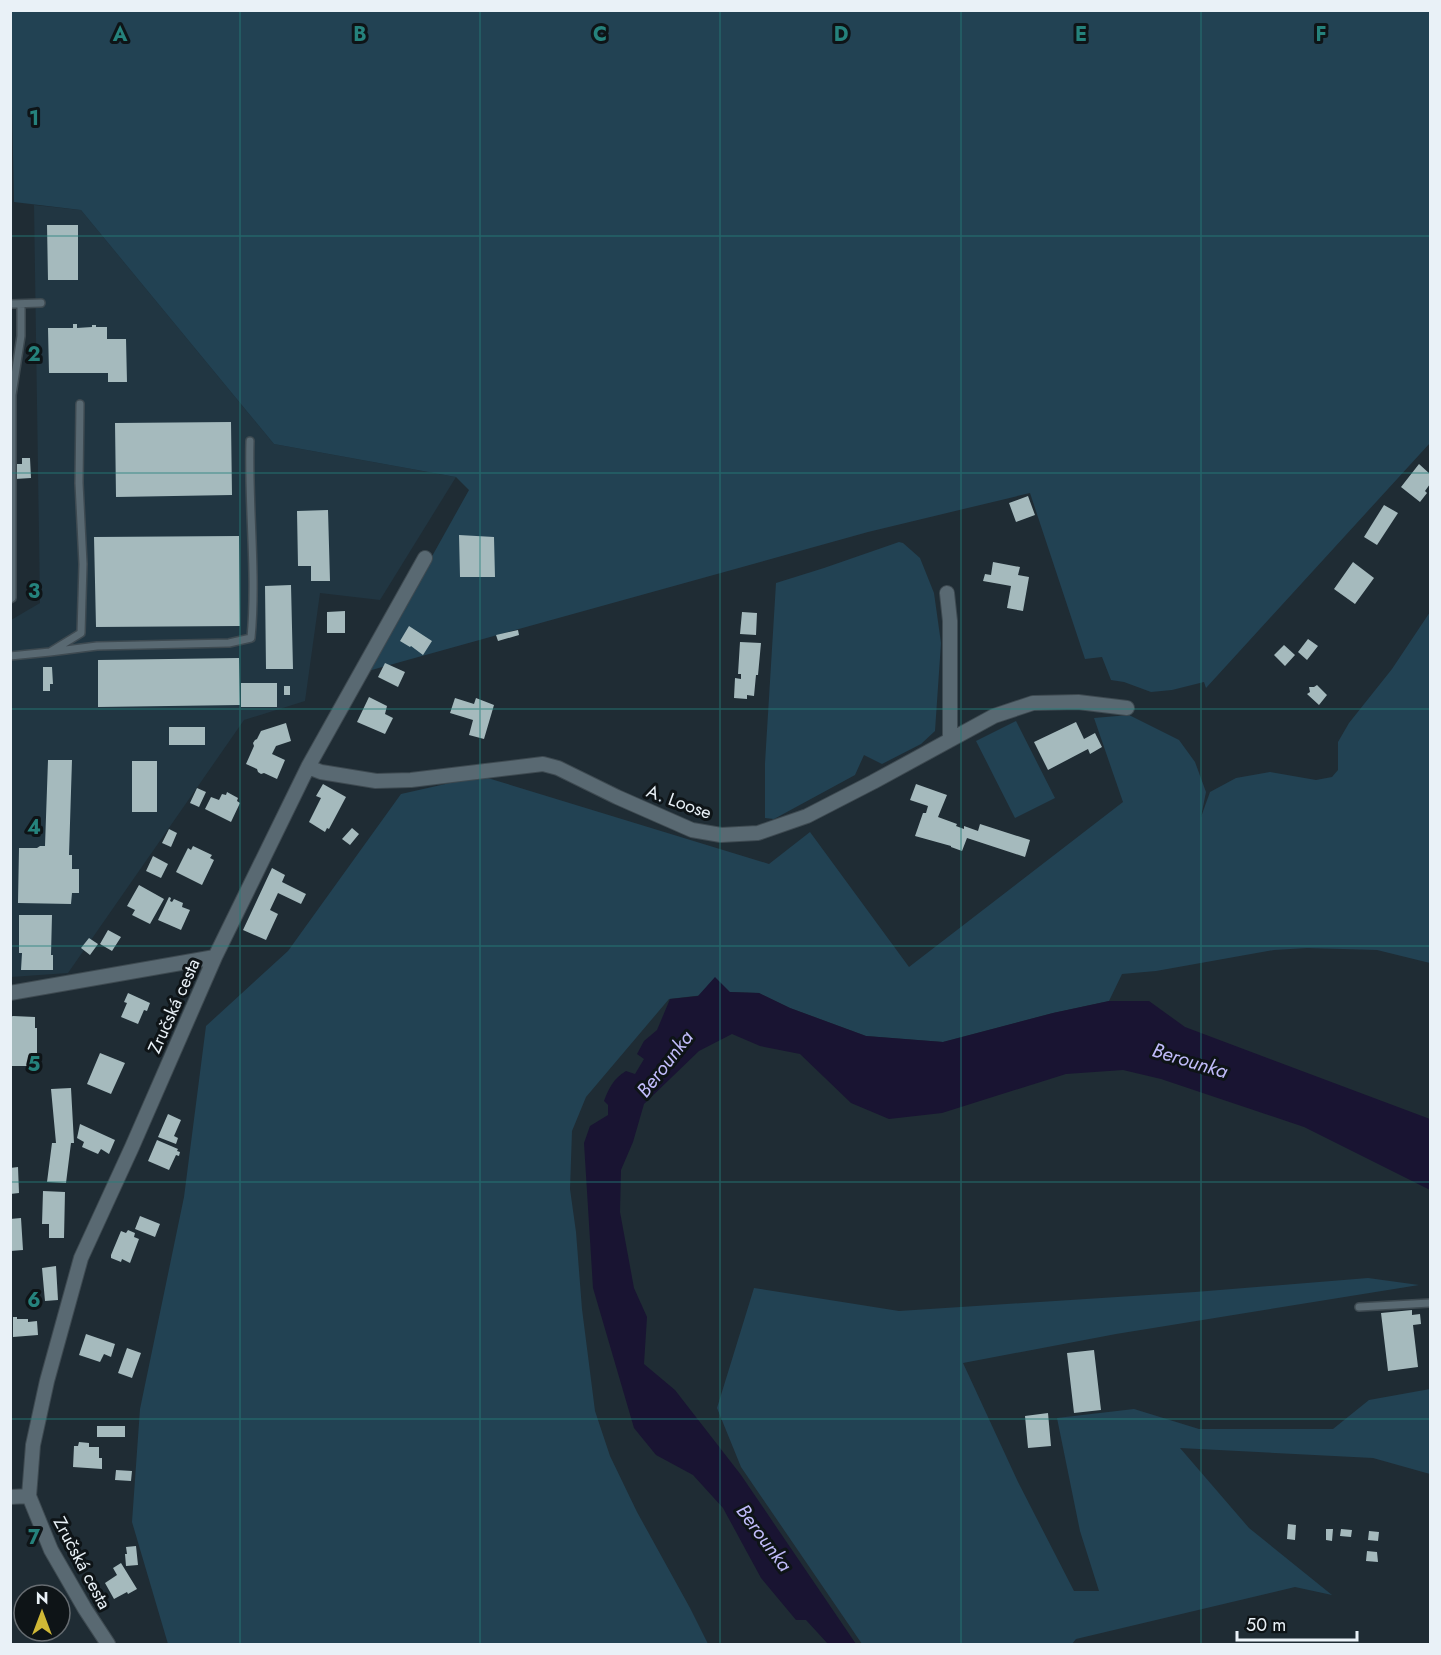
<svg xmlns="http://www.w3.org/2000/svg" width="1441" height="1655" viewBox="0 0 1441 1655" font-family="Jost,sans-serif">
	<rect width="100%" height="100%" fill="#1f2c34"/>
	<path fill="#213642" d="M34,205L81,210L274,444L456,477L380,600L320,593L305,701L244,720L68,973L11,977V620L40,603Z"/>
	<path fill="#224253" d="M10,11H1430V443L1206,688L1204,682L1172,690L1151,692L1124,682L1111,680L1102,657L1085,659L1030,493L868,532L368,671L469,490L456,477L274,444L81,210L14,202Z
		M899,542L903,543L920,558L934,593L941,643L935,731L921,744L882,764L864,755L855,775L774,819L765,818V763L776,583L824,568Z
		M1430,612V963L1377,950L1307,948L1274,950L1156,971L1122,974L1109,1001L1053,1013L943,1042L866,1036L790,1008L759,993L730,992L669,999L586,1097L572,1131L570,1189L576,1232L582,1309L595,1411L610,1456L637,1512L690,1608L708,1644H168L132,1522L140,1409L184,1197L206,1026L288,951L401,794L481,776L769,864L810,832L909,967L1123,802L1094,718L1129,715L1179,740L1195,762L1206,792L1201,817L1210,792L1236,778L1270,772L1316,780L1332,777L1338,770V742L1349,723L1392,669Z
		M1016,721L1055,798L1015,818L976,741Z
		M1368,1278L1419,1285L1116,1334L963,1363L1018,1482L1074,1591H1099L1080,1531L1057,1418L1134,1409L1199,1429H1333L1369,1400L1430,1389V1474L1373,1458L1180,1448L1249,1528L1332,1595L1295,1587L1076,1639L1072,1644H862L741,1467L717,1408L754,1288L899,1311L1195,1292Z"/>
	<path fill="#191432" d="M715,977L730,992L759,993L790,1008L866,1036L943,1042L1053,1013L1109,1001H1149L1185,1027L1430,1119V1190L1304,1127L1161,1079L1123,1070L1066,1074L942,1113L889,1119L851,1103L800,1054L760,1046L732,1034L699,1051L644,1104L633,1142L621,1170L620,1212L634,1288L647,1317L644,1364L675,1390L741,1475L856,1644H828L806,1620H796L761,1578L723,1508L693,1475L656,1455L634,1428L593,1288L584,1143L590,1126L608,1115V1105L604,1101C609,1088 613,1079 626,1071L635,1074L644,1059L637,1054L644,1041L657,1030L670,999L698,996Z"/>
	<path fill="#a5babd" d="M47,225H78V280H48Z
		M73,324H77V328L92,327V325H96V327H107V339H126L127,382H108V373H49L48,328H73Z
		M231,422L232,495L116,497L115,423Z
		M22,458H30L31,478L15,479V464H22Z
		M1419,464L1430,474V484L1425,491L1427,493L1420,502L1401,487Z
		M1028,496L1035,515L1016,522L1009,503Z
		M1384,505L1398,513L1377,545L1364,537Z
		M328,510L330,581H311V566H298L297,511Z
		M459,535L494,537L495,577H460Z
		M239,536L240,626L96,627L94,537Z
		M993,562L1020,567L1018,575L1029,577L1023,611L1007,608L1011,586L983,581L985,574L991,575Z
		M1353,562L1374,578L1355,604L1334,589Z
		M291,585L293,669H266L265,586Z
		M345,611V633H327V612Z
		M742,612L757,613L756,635L740,634Z
		M409,626L432,641L423,655L411,646L410,647L400,641Z
		M518,630L519,635L498,641L496,635Z
		M1308,639L1318,646L1307,660L1298,652Z
		M740,642L761,643L758,675H756L754,696L747,695V699L734,698L735,678L741,679V674H738Z
		M1284,645L1295,655L1285,666L1274,655Z
		M239,658L240,705L98,707V660Z
		M385,663L405,672L398,687L378,677Z
		M43,667H52L53,684H50V691H43Z
		M241,683H277V707H241Z
		M1317,685L1327,695L1319,705L1307,694L1310,692L1309,687H1314Z
		M284,686H290V695H284Z
		M369,697L387,706L385,714L393,718L385,734L357,722Z
		M455,698L474,704L476,698L494,705L484,739L469,735L473,720L450,713Z
		M1076,722L1084,739L1095,733L1102,747L1090,754L1088,749L1048,770L1034,742Z
		M286,723L291,741L276,746L272,754L285,760L277,779L264,773L261,774L258,772L257,769L246,764L254,746L253,743L255,740L257,739L261,731Z
		M169,727H205V745H169Z
		M48,760H72L69,855H72V869H79V893H72L71,904L18,903L19,848H37L40,846H45Z
		M132,761H157V812H132Z
		M323,784L346,797L329,829L327,828L325,832L309,822L321,798L316,796Z
		M916,784L947,795L938,817L957,824L956,826L964,829V826L978,831L980,824L1030,840L1025,857L967,838L962,851L951,847V846L915,836L923,813H926L928,806L910,800Z
		M197,788L206,792L199,807L190,803Z
		M227,792L238,798L237,801L240,803L231,822L205,809L211,797L219,800L222,794L226,795Z
		M352,828L359,834L350,845L342,839Z
		M169,829L177,833L171,847L162,843Z
		M193,846L212,855L210,858L214,860L202,885L176,872L188,848L191,850Z
		M153,856L168,864L161,878L146,871Z
		M272,868L285,875L282,882L306,894L301,904L278,893L270,910L278,914L266,940L243,930Z
		M139,885L164,899L150,924L132,915L135,910L127,906Z
		M169,897L171,898L170,901L172,902L174,899L183,903L182,907L190,910L181,930L158,920Z
		M19,915H52L51,955H53V970H21L22,953H19Z
		M108,930L121,937L112,951L100,944Z
		M89,938L98,944L90,955L81,948Z
		M128,993L150,1003L147,1011L144,1010L138,1024L121,1017L127,1003L124,1002Z
		M13,1016L35,1017V1028H37V1055H34V1066H10V1017Z
		M100,1053L125,1063L111,1094L87,1084Z
		M71,1088L74,1143H71L66,1183L47,1182L52,1143H56L51,1089Z
		M168,1114L181,1120L174,1136L178,1138L176,1144L158,1137Z
		M80,1124L115,1140L109,1154L101,1149L98,1154L82,1147L84,1142L77,1138Z
		M157,1140L178,1149L177,1151L180,1152L179,1156L176,1155L169,1170L148,1161Z
		M18,1167L19,1193L10,1194V1168Z
		M43,1191L65,1192L64,1238H49V1224H42Z
		M140,1216L160,1224L155,1237L135,1229Z
		M21,1218L23,1250L10,1251V1219Z
		M128,1230L135,1233L134,1237L139,1239L130,1263L122,1259L121,1262L111,1258V1255L121,1231L126,1233Z
		M56,1266L58,1300L45,1301L42,1268Z
		M1412,1310V1315L1420,1314L1421,1324L1413,1325L1418,1367L1388,1371L1381,1313Z
		M13,1317H17V1319H28V1322L37,1321L38,1335L13,1337Z
		M86,1334L115,1344L111,1357L104,1354L100,1362L79,1355Z
		M127,1348L141,1353L132,1378L118,1373Z
		M1094,1350L1101,1410L1074,1413L1067,1353Z
		M1048,1413L1051,1446L1028,1448L1025,1416Z
		M97,1426H125V1437H97Z
		M79,1442L89,1443V1447H99V1458H102V1469L73,1467L74,1446H78Z
		M116,1470L132,1471L131,1481L115,1480Z
		M1288,1524L1296,1525L1295,1540L1287,1539Z
		M1326,1529H1333L1332,1541L1326,1540Z
		M1341,1529L1352,1530L1351,1537L1340,1536Z
		M1369,1531L1379,1532L1378,1541L1368,1540Z
		M136,1546L138,1565L126,1566L125,1554H127L126,1547Z
		M1367,1551L1377,1552L1378,1562L1366,1561Z
		M121,1563L137,1589L128,1594L127,1592L114,1599L105,1583L117,1575L113,1568Z"/>
	<g fill="none" stroke-linecap="round" stroke-linejoin="round">
		<defs>
			<path id="lane" d="M10,304L41,303
				M10,599L12,598V395L21,336V304
				M50,652L97,646L229,643L251,638C257,573 248,506 250,441
				M10,656L50,652L81,633L83,564L79,483L80,404
				M1359,1307L1430,1303"/>
			<path id="street" d="M947,593L950,621V740
				M308,767L321,772L376,781L411,780L543,764L558,768L617,797L692,830L721,835L758,833L807,816L873,782L994,716L1033,703L1078,702L1127,708
				M10,993L215,957
				M10,1497L29,1496
				M108,1644L85,1609L51,1550L29,1496L33,1445L47,1381L81,1258L132,1147L215,957L308,767L425,558"/>
		</defs>
		<use href="#lane" stroke="#3e4a51" stroke-width="10"/>
		<use href="#street" stroke="#3e4a51" stroke-width="16"/>
		<use href="#lane" stroke="#596972" stroke-width="7"/>
		<use href="#street" stroke="#596972" stroke-width="14"/>
	</g>
	<path fill="none" stroke="#25827c" stroke-width="1.5" stroke-opacity="0.55" d="M240,10V1644M480,10V1644M720,10V1644M961,10V1644M1201,10V1644M10,236H1430M10,473H1430M10,709H1430M10,946H1430M10,1182H1430M10,1419H1430"/>
	<g text-anchor="middle" dominant-baseline="central" stroke-width="6" stroke-linejoin="round" paint-order="stroke">
		<g font-size="18" fill="#e9f1f7" stroke="#0e1417">
			<text transform="translate(679 802) rotate(20)">A. Loose</text>
			<text transform="translate(174 1006) rotate(-66)">Zručská cesta</text>
			<text transform="translate(82 1563) rotate(62)">Zručská cesta</text>
		</g>
		<g font-size="20" font-style="italic" fill="#c1bcfa" stroke="#0e1417">
			<text transform="translate(1190 1061) rotate(17)">Berounka</text>
			<text transform="translate(665 1064) rotate(-52)">Berounka</text>
			<text transform="translate(764 1538) rotate(53)">Berounka</text>
		</g>
	</g>
	<g font-size="20" text-anchor="middle" font-weight="bold" fill="#25827c" stroke="#0e1417" stroke-width="6" stroke-linejoin="round" paint-order="stroke">
		<text x="120" y="41">A</text>
		<text x="360" y="41">B</text>
		<text x="600" y="41">C</text>
		<text x="841" y="41">D</text>
		<text x="1081" y="41">E</text>
		<text x="1321" y="41">F</text>
		<text x="34" y="125">1</text>
		<text x="34" y="361">2</text>
		<text x="34" y="598">3</text>
		<text x="34" y="834">4</text>
		<text x="34" y="1071">5</text>
		<text x="34" y="1307">6</text>
		<text x="34" y="1544">7</text>
	</g>
	<rect width="1441" height="1655" fill="none" stroke="#e9f1f7" stroke-width="24"/>
	<g transform="translate(42 1613)"><circle r="28" fill="#0e1417" stroke="#666c71" stroke-width="1.5"/>
	<path d="M0-4.5L10 22L0 15L-10 22Z" fill="#d0b836"/>
	<text y="-9" font-size="16" font-weight="bold" text-anchor="middle" fill="#e9f1f7">N</text>
	</g>
	<path d="M1237 1631v9h120v-9" fill="none" stroke="#e9f1f7" stroke-width="3"/>
	<text x="1246" y="1631" font-size="18" fill="#e9f1f7" stroke="#0e1417" stroke-width="4.5" paint-order="stroke">50 m</text>
</svg>
